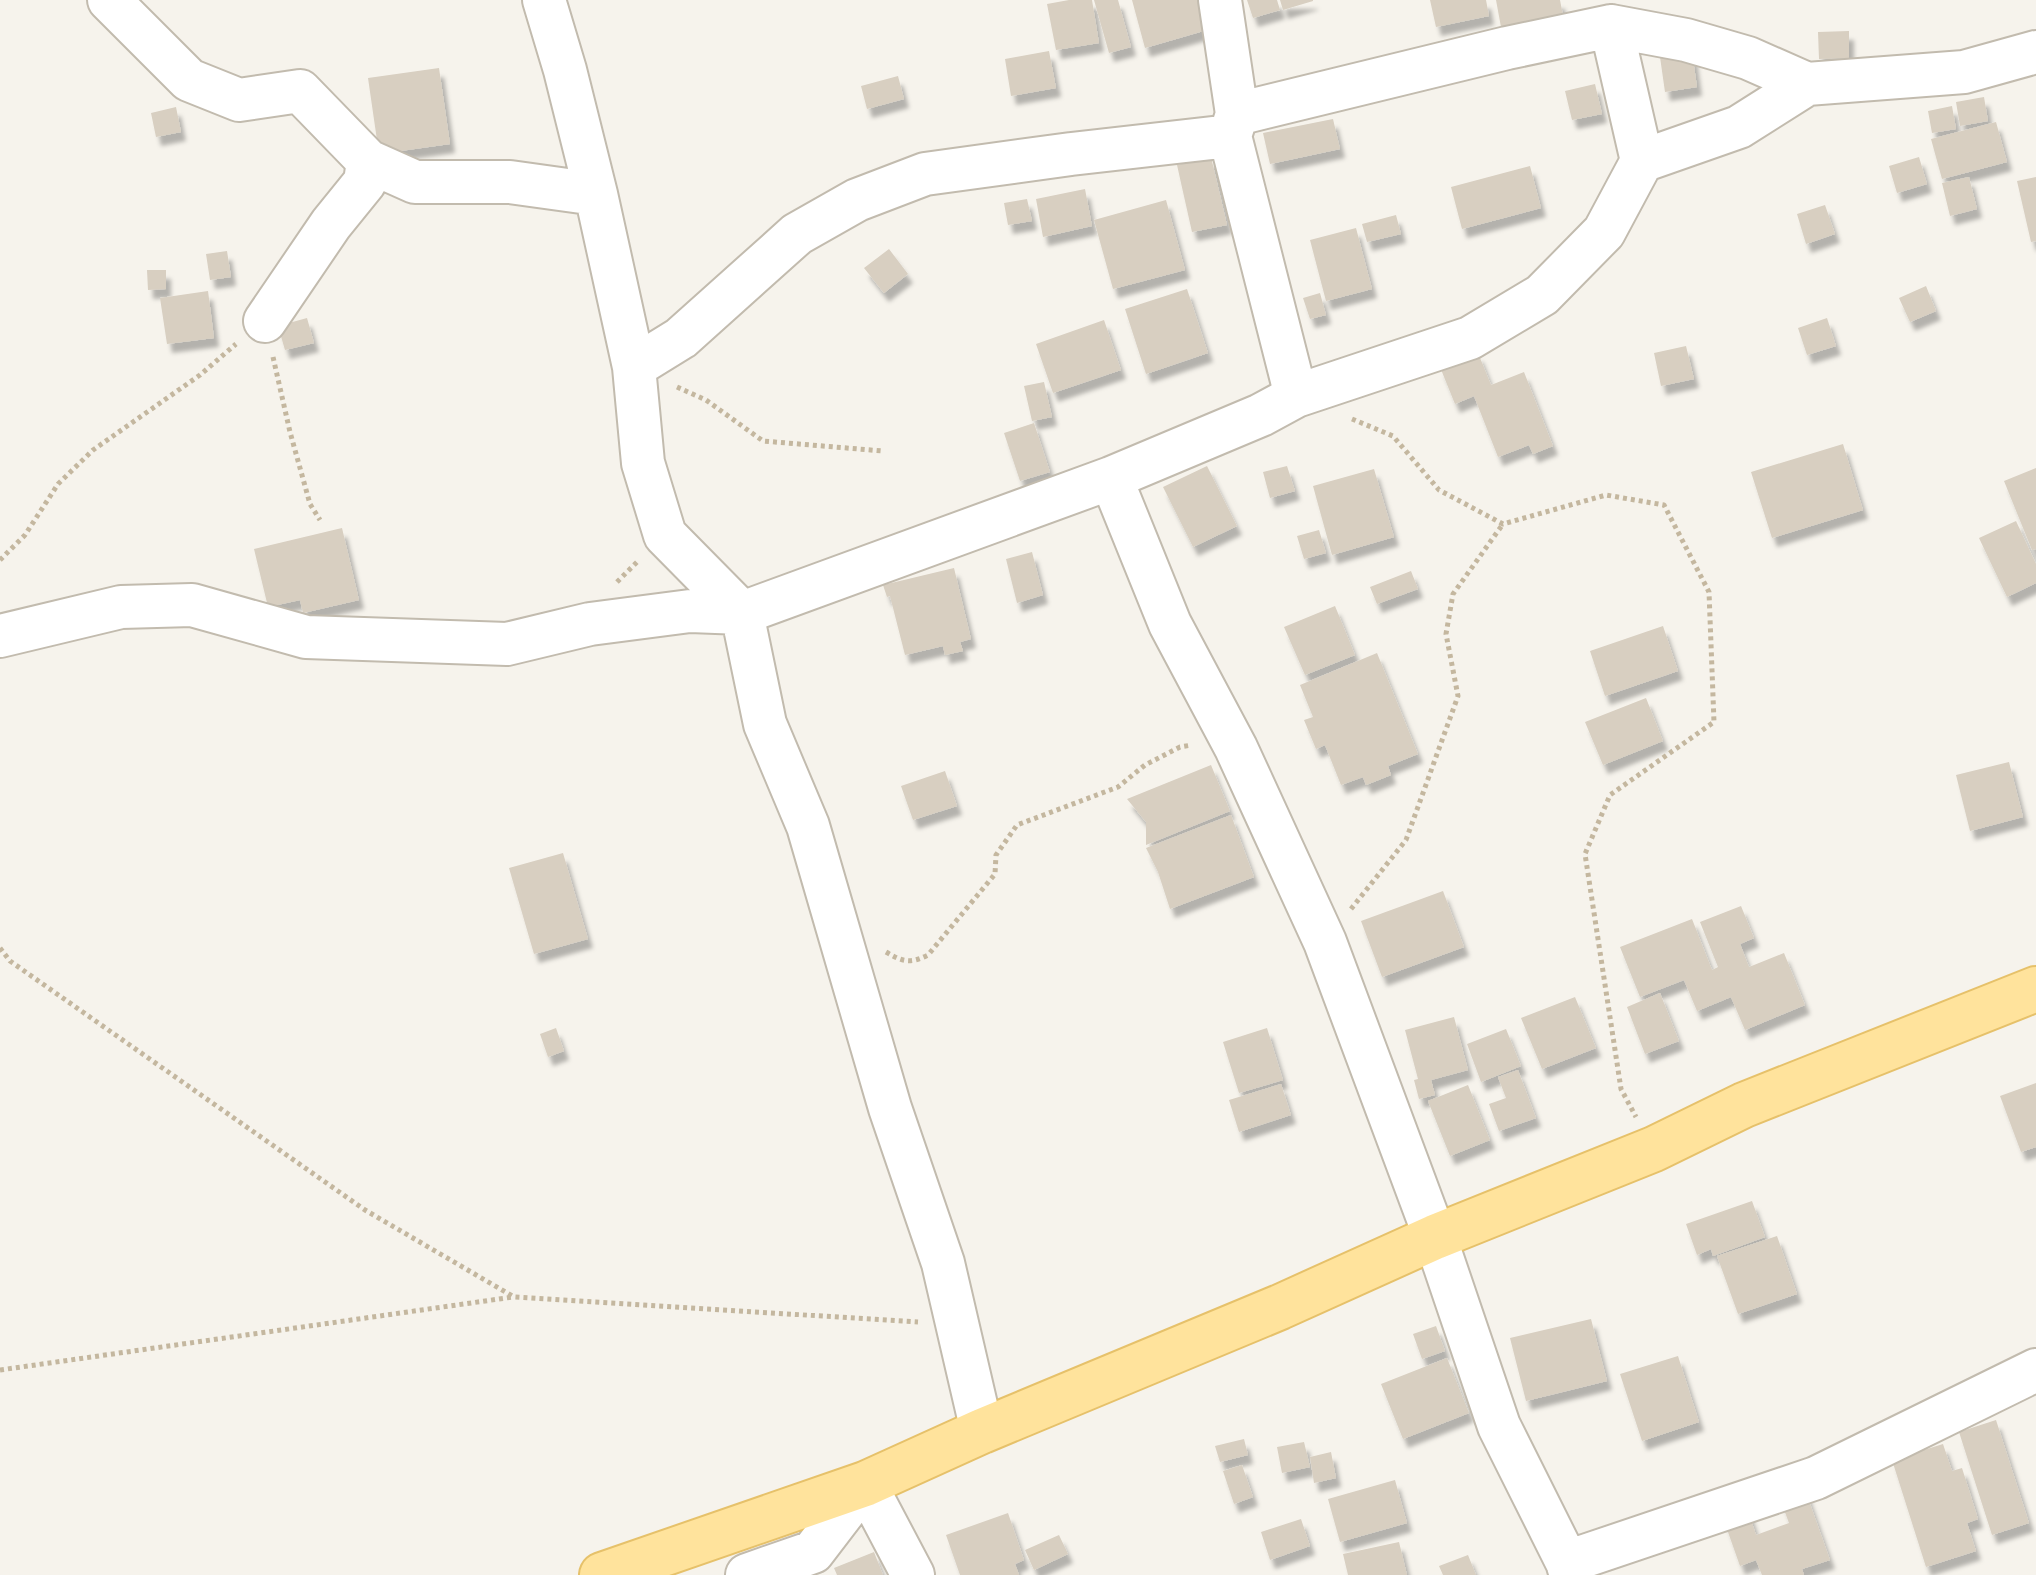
<svg xmlns="http://www.w3.org/2000/svg" width="2036" height="1575" viewBox="0 0 2036 1575" font-family="'Alegreya Sans',sans-serif">
	<defs>
		<filter id="shadow"><feDropShadow dx="5" dy="9" stdDeviation="2" flood-color="#0004"/></filter>
	</defs>
	<rect width="100%" height="100%" fill="#f6f3ec"/>
	<path fill="#d8cfc1" filter="url(#shadow)" d="M1069,0H1092L1099,43L1056,50L1047,4Z
		M1094,0H1118L1131,47L1109,53Z
		M1132,0H1199L1207,30L1145,48Z
		M1247,0H1277L1280,10L1253,18Z
		M1280,0H1313V1L1283,10Z
		M1430,0H1486L1489,16L1436,27Z
		M1496,0H1560L1564,21L1524,28L1523,23L1501,27Z
		M1849,31V58L1819,59L1818,32Z
		M1049,51L1056,88L1011,96L1005,59Z
		M1692,52L1697,87L1665,92L1660,57Z
		M439,68L450,144L379,154L368,78Z
		M898,76L904,99L867,109L861,86Z
		M1595,84L1602,114L1572,120L1565,91Z
		M1984,97L1988,121L1960,126L1956,102Z
		M1952,106L1956,129L1932,133L1928,111Z
		M176,107L181,132L156,137L151,113Z
		M1333,119L1340,149L1270,164L1263,133Z
		M1996,122L2007,162L1942,179L1931,139Z
		M1211,157L1227,225L1192,232L1177,165Z
		M1919,157L1927,184L1897,193L1889,166Z
		M1530,166L1541,208L1462,229L1451,187Z
		M1969,177L1977,209L1950,216L1942,183Z
		M2036,177V241L2031,242L2017,181Z
		M1085,189L1092,226L1043,237L1036,199Z
		M1027,199L1032,221L1008,225L1004,203Z
		M1166,200L1185,270L1113,289L1094,220Z
		M1825,205L1835,234L1806,244L1797,214Z
		M1396,215L1401,234L1367,242L1362,224Z
		M1356,228L1372,289L1326,301L1310,240Z
		M889,249L908,274L884,293L864,268Z
		M227,251L231,277L210,280L206,254Z
		M147,270H166V289L148,290Z
		M1926,286L1936,311L1910,322L1899,298Z
		M1187,289L1208,353L1146,374L1125,309Z
		M208,291L214,338L167,344L160,298Z
		M1320,293L1326,315L1310,319L1303,298Z
		M307,318L314,343L285,350L278,326Z
		M1827,318L1836,346L1807,355L1798,328Z
		M1104,320L1121,370L1053,393L1036,344Z
		M1686,346L1694,379L1661,386L1654,353Z
		M1478,353L1491,385L1524,372L1553,446L1533,454L1529,445L1498,457L1474,396L1455,404L1440,367Z
		M1044,382L1052,417L1032,421L1024,386Z
		M1034,423L1050,472L1020,481L1004,433Z
		M1843,444L1863,510L1772,538L1751,472Z
		M1207,466L1237,526L1193,547L1163,487Z
		M1287,466L1295,491L1270,498L1263,472Z
		M2036,468V549L2032,550L2004,481Z
		M1374,469L1394,537L1332,555L1313,486Z
		M2016,521L2036,564V583L2007,597L1979,538Z
		M342,528L359,600L303,613L300,600L268,607L254,549Z
		M1319,530L1326,553L1304,559L1297,536Z
		M1032,552L1043,595L1017,603L1006,559Z
		M954,568L971,639L960,642L963,651L945,655L943,646L905,655L890,596L887,597L883,585Z
		M1411,571L1418,589L1377,604L1370,587Z
		M1335,606L1355,655L1305,675L1284,627Z
		M1663,626L1678,671L1605,696L1590,651Z
		M1377,653L1418,754L1388,766L1391,775L1366,785L1363,777L1341,785L1325,745L1316,749L1304,720L1313,717L1300,685Z
		M1646,698L1663,741L1603,765L1585,722Z
		M2009,762L2023,817L1970,831L1956,775Z
		M1211,765L1230,811L1146,845V822L1127,799Z
		M945,771L957,806L913,820L901,786Z
		M1231,815L1254,877L1170,909L1158,872L1146,848Z
		M563,853L588,939L534,954L509,868Z
		M1443,891L1464,947L1382,977L1361,921Z
		M1741,906L1754,938L1740,944L1749,967L1784,953L1805,1005L1745,1030L1731,997L1697,1011L1684,980L1640,997L1620,947L1692,919L1712,970L1718,967L1700,922Z
		M1660,993L1679,1041L1645,1054L1627,1007Z
		M1575,997L1596,1048L1542,1069L1521,1018Z
		M1454,1017L1468,1070L1431,1080L1435,1095L1419,1099L1414,1080L1418,1079L1405,1030Z
		M556,1028L564,1051L548,1057L540,1034Z
		M1267,1028L1283,1080L1239,1093L1223,1042Z
		M1506,1029L1521,1066L1481,1082L1467,1044Z
		M1518,1070L1536,1118L1499,1131L1489,1104L1506,1098L1498,1077Z
		M2036,1083V1147L2021,1152L2000,1096Z
		M1281,1084L1291,1115L1239,1132L1229,1100Z
		M1468,1085L1490,1140L1450,1156L1428,1101Z
		M1752,1201L1765,1237L1713,1256L1711,1249L1697,1255L1686,1224Z
		M1777,1236L1797,1294L1738,1314L1717,1256Z
		M1591,1319L1607,1381L1526,1401L1510,1338Z
		M1436,1326L1445,1351L1422,1359L1413,1334Z
		M1678,1356L1699,1422L1642,1441L1620,1374Z
		M1447,1358L1469,1413L1403,1439L1381,1384Z
		M1996,1420L2029,1523L1992,1535L1959,1432Z
		M1244,1439L1248,1455L1220,1462L1215,1446Z
		M1304,1442L1310,1467L1282,1473L1277,1447Z
		M1943,1444L1952,1471L1962,1468L1978,1519L1967,1523L1976,1551L1926,1567L1892,1460Z
		M1331,1452L1336,1478L1314,1483L1310,1457Z
		M1242,1465L1253,1497L1234,1504L1223,1471Z
		M1395,1480L1407,1523L1340,1542L1328,1499Z
		M1804,1487L1830,1560L1802,1569L1804,1575H1762L1756,1560L1740,1566L1722,1515L1747,1507L1756,1535L1789,1523L1779,1496Z
		M1008,1513L1024,1560L1015,1564L1019,1575H960L946,1535Z
		M1301,1519L1310,1546L1270,1560L1261,1532Z
		M1059,1535L1068,1554L1034,1570L1025,1550Z
		M1399,1542L1407,1575H1348L1343,1554Z
		M874,1552L883,1575H837L834,1568Z
		M1468,1555L1476,1575H1443L1439,1566Z"/>
	<g fill="none" stroke-linecap="round" stroke-linejoin="round">
		<defs>
			<path id="street" d="M109,0L189,80L239,100L300,91L368,161L415,182H510L596,194
				M544,0L565,70L596,194L634,367L643,463L665,535L742,613L765,724L808,826L890,1108L943,1263L982,1431
				M1220,0L1237,114L1230,136L1296,396
				M1611,26L1642,161
				M1237,114L1507,48L1611,26L1686,40L1748,58L1807,84L1964,72L2036,52
				M265,321L331,224L365,182L368,161
				M634,367L681,338L797,234L857,200L925,174L1071,154L1230,136
				M1111,478L1170,624L1236,748L1325,942L1435,1237L1499,1426L1567,1562L1571,1575
				M0,636L121,607L192,605L306,637L507,644L590,624L690,611L742,613L1111,478L1261,415L1296,396L1470,338L1542,295L1604,232L1642,161L1739,127L1807,84
				M1567,1562L1816,1478L2036,1370
				M747,1575L813,1552L865,1484L913,1575"/>
			<path id="primary" d="M602,1575L865,1484L982,1431L1280,1307L1435,1237L1654,1149L1744,1105L2036,989"/>
		</defs>
		<use href="#street" stroke="#c2bbae" stroke-width="46"/>
		<use href="#primary" stroke="#e6c16a" stroke-width="48"/>
		<path stroke="#c4b79f" stroke-width="5" stroke-dasharray="4 4" stroke-linecap="butt" d="M273,357L290,432L310,504L320,520
			M677,387L706,400L763,441L883,451
			M1352,419L1393,436L1439,490L1503,524L1606,495L1664,505L1709,592L1714,722L1610,795L1585,854L1621,1089L1636,1117
			M0,560L25,535L58,484L93,450L200,375L236,344
			M617,582L638,561
			M1351,909L1406,840L1458,696L1446,634L1453,594L1503,524
			M0,948L10,961L365,1210L514,1297L918,1322
			M886,952C903,962 910,964 928,955L995,874L996,855L1017,825L1118,787L1145,765L1180,747L1192,745
			M0,1370L513,1297"/>
		<use href="#street" stroke="#fff" stroke-width="42"/>
		<use href="#primary" stroke="#ffe39c" stroke-width="44"/>
	</g>
</svg>
